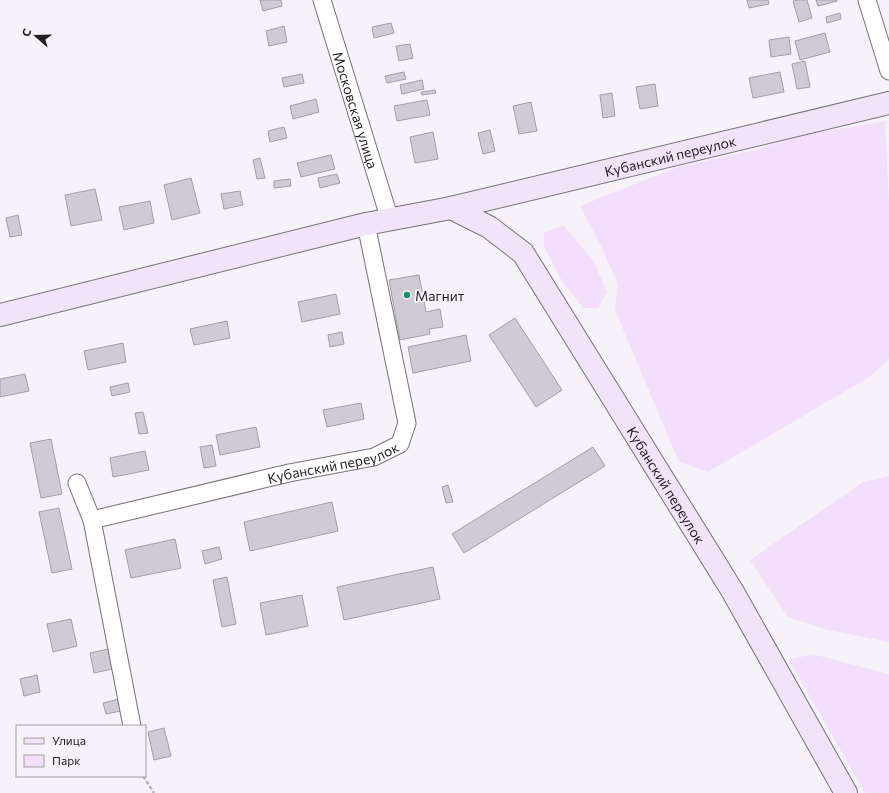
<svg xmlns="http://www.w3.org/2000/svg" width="889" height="793" viewBox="0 0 889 793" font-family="Commissioner,sans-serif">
	<rect width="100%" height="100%" fill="#f7f2f9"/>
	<path fill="#f3defb" d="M885,121L889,202V359L871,376L708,472L679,462L615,310L618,284L601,246L580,206L678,167L756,150L797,136Z
		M563,225L593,260L607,292L598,308H583L562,281L544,246V233Z
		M889,476V642L828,630L788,617L750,560L863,482Z
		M812,654L889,674V793H865L789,660Z"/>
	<path fill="#d0cbd2" stroke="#a39ea4" d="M260,0H281L282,6L263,11Z
		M747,0H768L769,4L749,8Z
		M798,0H807L812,18L799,22L793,1Z
		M816,0H837V1L818,6Z
		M840,13L841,19L827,23L826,17Z
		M391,23L394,33L374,38L372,27Z
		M284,26L287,42L269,46L266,31Z
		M825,33L830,52L800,60L795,41Z
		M789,37L791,54L771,57L769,40Z
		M410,44L413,58L399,61L396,46Z
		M805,61L810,87L797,89L792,64Z
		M404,72L406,79L387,83L385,76Z
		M780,72L784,92L753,98L749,78Z
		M302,74L304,83L284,87L282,78Z
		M422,80L424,89L402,94L400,85Z
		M655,84L658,106L640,109L636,87Z
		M435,90L436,93L422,95L421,92Z
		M612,93L615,116L603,118L600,95Z
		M316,99L319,112L293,119L290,106Z
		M427,100L430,115L397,121L394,106Z
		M531,102L537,131L519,134L513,106Z
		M284,127L287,138L270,142L268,131Z
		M490,130L495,151L483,154L478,133Z
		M433,132L438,159L415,163L410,137Z
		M331,155L335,169L301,177L297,163Z
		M260,158L265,178L257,179L253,160Z
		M337,174L340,183L320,188L318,178Z
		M191,178L200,213L172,220L164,185Z
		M290,179L291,186L274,188V181Z
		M95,189L102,220L71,226L65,195Z
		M240,191L243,205L224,209L221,194Z
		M150,201L154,223L124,230L119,207Z
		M18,215L22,235L10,237L6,218Z
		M419,275L426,312L440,309L443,327L429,329L430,334L400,340L389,280Z
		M336,294L340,314L302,322L298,302Z
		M515,318L562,390L536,407L489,335Z
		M227,321L230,338L194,345L190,329Z
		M342,332L344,344L330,347L328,335Z
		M466,335L471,361L413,373L408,347Z
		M123,343L126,362L88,370L84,351Z
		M25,374L29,391L0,397V379Z
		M128,383L130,392L112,396L110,387Z
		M361,403L364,419L327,427L323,410Z
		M143,412L148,433L139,434L135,413Z
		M256,427L260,447L220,455L216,435Z
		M51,439L62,494L41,498L30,443Z
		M212,445L216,466L204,468L200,447Z
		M593,447L605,466L464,553L452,534Z
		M145,451L149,470L113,477L110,458Z
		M448,485L453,502L446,503L442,487Z
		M332,502L338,531L250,551L244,522Z
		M59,508L72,569L52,573L39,512Z
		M175,539L181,568L131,578L125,550Z
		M219,547L222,559L205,564L202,551Z
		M433,567L440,599L344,620L337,587Z
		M227,577L236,624L222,627L213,580Z
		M302,595L308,626L266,635L260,603Z
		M71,619L77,646L53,652L47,624Z
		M113,648L117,668L94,673L90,653Z
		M37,675L40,692L24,696L20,679Z
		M123,698L126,710L106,714L103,703Z
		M164,728L171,756L154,760L148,732Z"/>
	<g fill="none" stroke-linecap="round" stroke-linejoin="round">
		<defs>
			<g id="street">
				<path id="s1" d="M322,0L390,220"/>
				<path d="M867,0L889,71"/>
				<path d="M77,483L92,520L132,726"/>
				<path id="s2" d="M92,520L289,473L374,457L400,444L407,423L366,224"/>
			</g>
			<g id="secondary">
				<path id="s3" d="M451,208L489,227L523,253L733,592L846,793"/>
				<path id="s4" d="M0,315L366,224L451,208L889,103"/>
			</g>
		</defs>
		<use href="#street" stroke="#777278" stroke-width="19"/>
		<use href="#secondary" stroke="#777278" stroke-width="24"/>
		<path stroke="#b4b0b5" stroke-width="2.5" stroke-dasharray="4 2" stroke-linecap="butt" d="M143,776L154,793"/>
		<use href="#street" stroke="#fff" stroke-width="17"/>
		<use href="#secondary" stroke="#f2e3f8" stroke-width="22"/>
	</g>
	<circle fill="#1f8c6a" stroke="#f7f2f9" stroke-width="1.5" cx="407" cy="295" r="4"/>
	<g text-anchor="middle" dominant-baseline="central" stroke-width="4" stroke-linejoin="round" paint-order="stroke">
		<g font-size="14" fill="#201e21" stroke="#f7f2f9">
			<text stroke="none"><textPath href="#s1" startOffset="115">Московская улица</textPath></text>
			<text stroke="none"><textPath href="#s4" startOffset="689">Кубанский переулок</textPath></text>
			<text stroke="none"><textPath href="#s2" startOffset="248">Кубанский переулок</textPath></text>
			<text stroke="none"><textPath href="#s3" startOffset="358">Кубанский переулок</textPath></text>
		</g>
		<g font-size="14" fill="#201e21" stroke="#f7f2f9" text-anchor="start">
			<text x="415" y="295">Магнит</text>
		</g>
	</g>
	<rect x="16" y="725" width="130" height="52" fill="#f7f2f9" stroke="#a19da3"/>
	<rect x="24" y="738" width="20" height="6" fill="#f2e3f8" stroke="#a19da3"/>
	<text x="52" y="745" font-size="12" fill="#201e21">Улица</text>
	<rect x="24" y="755" width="20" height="12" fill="#f3defb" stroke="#a19da3"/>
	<text x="52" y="765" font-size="12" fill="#201e21">Парк</text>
	<g transform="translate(36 36) rotate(290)" stroke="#f7f2f9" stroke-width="3" paint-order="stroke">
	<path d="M0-3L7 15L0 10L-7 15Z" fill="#201e21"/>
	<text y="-6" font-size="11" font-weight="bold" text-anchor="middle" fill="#201e21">С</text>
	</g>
</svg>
